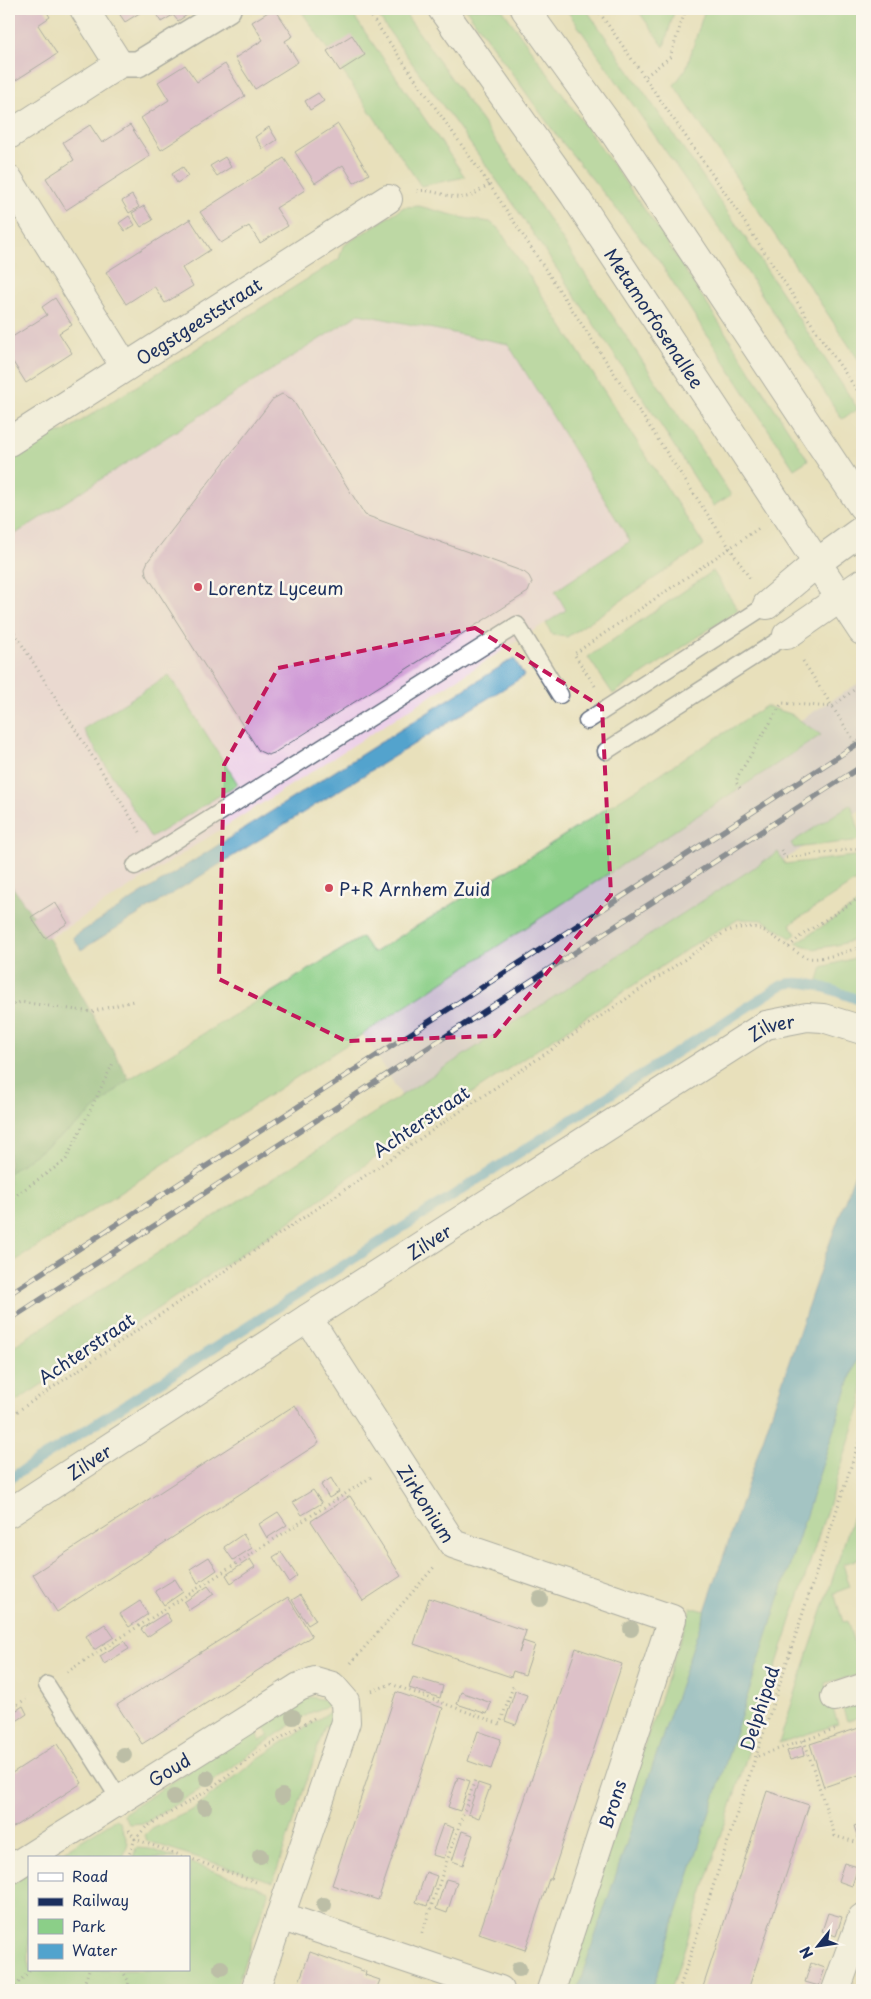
<svg xmlns="http://www.w3.org/2000/svg" width="871" height="1999" viewBox="0 0 871 1999" font-family="'Playpen Sans',sans-serif">
	<rect width="100%" height="100%" fill="#fbf7ec"/>
	<filter id="ink" filterUnits="userSpaceOnUse"><feTurbulence type="fractalNoise" baseFrequency=".02" numOctaves="2"/><feDisplacementMap in="SourceGraphic" scale="10" xChannelSelector="R" yChannelSelector="G"/><feConvolveMatrix kernelMatrix="1 2 1 2 8 2 1 2 1" color-interpolation-filters="sRGB"/></filter>
	<filter id="wash" filterUnits="userSpaceOnUse"><feTurbulence type="fractalNoise" baseFrequency=".0096" numOctaves="4" result="noise"/><feDisplacementMap in="SourceGraphic" scale="20" xChannelSelector="R" yChannelSelector="G"/><feGaussianBlur stdDeviation="1.12" result="paint"/><feColorMatrix in="noise" values="0 0 0 0 0 0 0 0 0 0 0 0 0 0 0 0 0 1.4 0 .05"/><feComposite in="paint" operator="in"/></filter>
	<g filter="url(#wash)">
		<rect width="100%" height="100%" fill="#e8e0bb"/>
		<path fill="#edd1e9" d="M358,314L508,344L630,542L555,591L566,610L42,943L9,893V537Z"/>
		<path fill="#ccbfd4" d="M862,681V809L532,1024L403,1098L357,1025L719,772Z"/>
		<path fill="#8bcf88" stroke="#537f73" d="M300,9H349L465,177L421,186Z
			M373,9H402L513,165L731,495L713,506L634,384L508,196Z
			M466,9H502L657,227L808,460L794,469L659,261L557,136Z
			M566,9H586L745,237L858,409L842,419L713,219Z
			M637,9H675L664,47Z
			M705,9H862V365L674,85L686,69Z
			M419,206L464,218L490,222L499,229L704,545L567,637L552,635L546,623L566,610L555,591L630,541L508,344L359,314L9,538V457L46,433H62L339,259L343,246L404,207Z
			M713,571L738,610L613,694L588,657Z
			M169,675L238,784L151,838L83,729Z
			M766,706L791,714L821,735L9,1265V1173L78,1124L129,1079L362,937L373,953L557,840Z
			M851,804L862,840L794,848L791,843Z
			M778,852L785,864L862,855V877L790,924L796,934L791,938L763,920L739,919L704,938L372,1160L291,1221L9,1406V1349Z
			M862,901V938L837,945L814,949L796,943Z
			M862,956V997L817,983L822,967Z
			M862,1342V1402L671,1990H652Z
			M862,1488V1558L843,1564L850,1587L834,1593L843,1622L847,1621L862,1668V1674L825,1683L838,1724L779,1743Z
			M691,1607L705,1611L577,1990H562Z
			M311,1697L325,1700L331,1705L312,1712L279,1733L209,1784L145,1823L129,1824L123,1814L254,1729L260,1741L269,1736L262,1724L292,1703Z
			M862,1703V1716L847,1721L843,1709Z
			M334,1709V1729L325,1726L273,1882L147,1841L145,1835L150,1830L194,1809L259,1758Z
			M116,1819L120,1823L128,1843L123,1858H53Z
			M136,1848L150,1849L176,1858H133Z
			M189,1862L269,1891L235,1990H9V1886L29,1873V1970H189Z"/>
		<path fill="#70b274" stroke="#467069" d="M9,882L51,942L129,1079L78,1124L9,1173Z"/>
		<path fill="#52a3cd" stroke="#366996" d="M514,658L524,676L81,950L73,937Z
			M862,1154V1342L652,1990H577L822,1264Z"/>
		<g fill="none" stroke-linecap="round" stroke-linejoin="round">
			<path stroke="#52a3cd" stroke-width="10" d="M9,1479L782,985C808,977 838,993 862,1001"/>
		</g>
		<g id="blocks">
			<path fill="#d09bd7" d="M9,9H45L50,17L38,25L57,54L13,82L9,76V32L11,31L9,27Z
				M116,9H146L125,22Z
				M153,9H196L178,21L173,15L161,22Z
				M273,9H275L293,36L285,41L298,62L255,89L235,58L263,40L252,22Z
				M352,35L365,55L340,71L327,51Z
				M225,64L245,96L161,150L141,118L169,100L158,82L185,65L197,82Z
				M318,93L324,101L310,110L305,101Z
				M338,124L369,174L354,183L343,165L315,183L295,152Z
				M90,125L102,143L130,125L150,156L66,210L46,178L74,160L63,142Z
				M269,127L277,140L263,149L255,137Z
				M225,157L231,167L217,176L210,166Z
				M284,158L305,190L276,208L288,226L260,243L249,226L221,243L200,212Z
				M183,167L188,176L177,183L172,174Z
				M132,195L139,207L129,213L122,201Z
				M144,206L153,220L141,227L132,213Z
				M129,216L135,225L125,231L119,223Z
				M190,219L210,250L182,268L193,286L165,303L154,286L126,304L106,272Z
				M55,298L72,325L59,333L72,353L26,383L13,362L9,364V339L47,315L42,307Z
				M282,394L292,399L365,515L524,572L529,576L532,582L528,592L274,753L268,755L259,751L156,589L146,574L145,568L148,561L273,399Z
				M55,902L68,923L45,938L31,917Z
				M295,1405L319,1443L57,1612L33,1574Z
				M331,1478L339,1492L329,1498L321,1485Z
				M313,1490L322,1503L302,1515L293,1502Z
				M350,1496L401,1576L363,1601L311,1521Z
				M278,1512L287,1525L267,1538L259,1524Z
				M243,1534L252,1548L233,1560L224,1547Z
				M281,1552L297,1576L289,1582L273,1557Z
				M209,1557L217,1570L198,1583L190,1569Z
				M250,1559L255,1567L231,1583L226,1575Z
				M175,1579L183,1592L164,1605L155,1591Z
				M208,1586L214,1594L189,1610L184,1602Z
				M300,1595L316,1620L308,1625L292,1600Z
				M288,1597L312,1636L142,1744L117,1705Z
				M429,1598L526,1631L519,1653L523,1641L535,1645L525,1675L513,1671L511,1677L414,1644Z
				M140,1601L148,1614L129,1627L120,1614Z
				M166,1613L171,1621L147,1637L141,1629Z
				M105,1624L114,1637L94,1650L86,1636Z
				M124,1641L129,1649L104,1664L100,1656Z
				M576,1648L622,1664L551,1879H549L525,1950L479,1934Z
				M413,1677L443,1686L440,1698L409,1688Z
				M515,1691L527,1695L516,1725L505,1721Z
				M396,1692L443,1708L378,1900L332,1885Z
				M461,1692L491,1703L487,1714L457,1704Z
				M23,1706L27,1714L9,1726V1715Z
				M862,1727V1774L824,1787L810,1744Z
				M478,1731L501,1739L491,1769L468,1761Z
				M57,1744L82,1783L9,1830V1775Z
				M802,1746L804,1756L790,1760L787,1751Z
				M458,1777L470,1781L460,1811L448,1807Z
				M478,1783L490,1787L479,1818L468,1814Z
				M767,1791L809,1805L748,1990H702Z
				M862,1823V1840L859,1841L854,1826Z
				M443,1824L454,1828L444,1858L432,1855Z
				M462,1831L473,1835L463,1865L452,1861Z
				M844,1863L858,1867L852,1886L838,1881Z
				M426,1872L437,1876L427,1906L416,1902Z
				M446,1879L457,1882L447,1913L436,1909Z
				M828,1913L842,1917L836,1936L822,1931Z
				M310,1952L366,1972L365,1975L380,1980L376,1990H296Z
				M811,1963L825,1968L819,1986L805,1982Z"/>
		</g>
	</g>
	<g filter="url(#ink)">
		<use href="#blocks" fill-opacity="0" stroke="#636d7f" stroke-width="1"/>
		<g fill="none" stroke-linecap="round" stroke-linejoin="round">
			<defs>
				<path id="service" d="M587,721L767,605
					M606,751L787,635
					M135,866L517,625L560,695
					M47,1685L120,1800"/>
				<path id="pedestrian" d="M119,64H138L228,9"/>
				<g id="minor">
					<path d="M9,135L119,64L84,9"/>
					<path d="M9,180L125,367"/>
					<path id="s1" d="M9,442L388,199"/>
					<path d="M767,605L818,562L862,530"/>
					<path d="M787,635L862,583"/>
					<path id="s2" d="M308,1318L453,1544L672,1619L551,1990"/>
					<path id="s3" d="M9,1513L308,1318L766,1025L807,1017L823,1018L862,1030"/>
					<path d="M835,1697L862,1688"/>
					<path id="s4" d="M9,1870L299,1687L315,1681L332,1686L345,1701L346,1722L255,1990"/>
					<path d="M280,1916L500,1990"/>
					<path d="M836,1990L862,1918"/>
				</g>
				<g id="primary">
					<path id="s5" d="M442,9L574,195L862,631"/>
					<path d="M525,9L615,134L862,506"/>
				</g>
			</defs>
			<use href="#service" stroke="#636d7f" stroke-width="19"/>
			<use href="#pedestrian" stroke="#636d7f" stroke-width="28"/>
			<use href="#minor" stroke="#636d7f" stroke-width="30"/>
			<use href="#primary" stroke="#636d7f" stroke-width="30"/>
			<path stroke="#636d7f" stroke-width="3" stroke-dasharray="1 4" stroke-linecap="butt" d="M366,9L489,184L751,580
				M597,9L730,200L827,347L862,397
				M646,76L670,57L686,9
				M417,191C435,188 456,203 472,195C478,192 484,188 489,184
				M9,624L140,832
				M803,661L862,753
				M595,686L574,654L759,528
				M740,788L736,782L738,776L782,703L832,707L855,689
				M781,850L785,858L862,848
				M789,947L802,935L862,896
				M9,1006L21,1002L91,1012L133,1001
				M9,1200L66,1160L114,1061
				M9,1417L725,932C762,919 766,934 795,951C800,954 804,958 809,958C826,960 846,951 862,947
				M351,1663L435,1566
				M67,1672L373,1476
				M372,1691L391,1684L500,1724L514,1684
				M9,1710L26,1699
				M804,1740L835,1836L862,1844
				M266,1747L314,1718
				M758,1756L837,1729
				M129,1830L135,1839L188,1858
				M128,1858L135,1839L146,1827L207,1791L261,1750
				M189,1858L259,1883
				M422,1933L476,1777
				M122,1970L129,1982L127,1990
				M12,1990L30,1970
				M82,1990L89,1970
				M679,1990L862,1433"/>
			<use href="#service" stroke="#fff" stroke-width="16"/>
			<use href="#pedestrian" stroke="#fff" stroke-width="25"/>
			<use href="#minor" stroke="#fff" stroke-width="28"/>
			<use href="#primary" stroke="#fff" stroke-width="28"/>
			<defs>
				<path id="rail" d="M9,1294L862,741
					M9,1320L862,766"/>
			</defs>
			<use href="#rail" stroke="#1b2f5e" stroke-width="5.5"/>
			<use href="#rail" stroke="#fbf7ec" stroke-width="4" stroke-dasharray="11" stroke-linecap="butt"/>
		</g>
		<g fill="#87958d">
			<circle cx="540" cy="1599" r="8"/>
			<circle cx="631" cy="1629" r="8"/>
			<circle cx="293" cy="1717" r="8"/>
			<circle cx="124" cy="1755" r="8"/>
			<circle cx="207" cy="1778" r="8"/>
			<circle cx="282" cy="1796" r="8"/>
			<circle cx="174" cy="1797" r="8"/>
			<circle cx="204" cy="1807" r="8"/>
			<circle cx="260" cy="1856" r="8"/>
			<circle cx="324" cy="1905" r="8"/>
			<circle cx="221" cy="1968" r="8"/>
			<circle cx="519" cy="1969" r="8"/>
		</g>
	</g>
	<path d="M0 0H871V1999H0ZM475,628L602,707L611,895L495,1036L346,1041L219,979L224,765L278,668Z" fill="#e8e0bb" fill-opacity=".55" fill-rule="evenodd"/>
	<path fill="none" stroke="#c2185b" stroke-width="4" stroke-dasharray="10 6" stroke-linejoin="round" d="M475,628L602,707L611,895L495,1036L346,1041L219,979L224,765L278,668Z"/>
	<g fill="#d1495b" stroke="#fbf7ec" stroke-width="2">
		<circle cx="198" cy="587" r="5"/>
		<circle cx="329" cy="888" r="5"/>
	</g>
	<g text-anchor="middle" dominant-baseline="central" stroke-width="5" stroke-linejoin="round" paint-order="stroke">
		<g font-size="18" fill="#1b2f5e" stroke="#fbf7ec">
			<text stroke="none"><textPath href="#s5" startOffset="375">Metamorfosenallee</textPath></text>
			<text stroke="none"><textPath href="#s1" startOffset="225">Oegstgeeststraat</textPath></text>
			<text stroke="none"><textPath href="#s3" startOffset="905">Zilver</textPath></text>
			<text transform="translate(421 1121) rotate(-34)">Achterstraat</text>
			<text stroke="none"><textPath href="#s3" startOffset="500">Zilver</textPath></text>
			<text transform="translate(86 1348) rotate(-34)">Achterstraat</text>
			<text stroke="none"><textPath href="#s3" startOffset="95">Zilver</textPath></text>
			<text stroke="none"><textPath href="#s2" startOffset="220">Zirkonium</textPath></text>
			<text transform="translate(759 1708) rotate(-72)">Delphipad</text>
			<text stroke="none"><textPath href="#s4" startOffset="189">Goud</textPath></text>
			<text transform="translate(612 1804) rotate(-72)">Brons</text>
		</g>
		<g font-size="18" fill="#1b2f5e" stroke="#fbf7ec" text-anchor="start">
			<text x="208" y="587">Lorentz Lyceum</text>
			<text x="339" y="888">P+R Arnhem Zuid</text>
		</g>
	</g>
	<rect width="871" height="1999" fill="none" stroke="#fbf7ec" stroke-width="30"/>
	<rect x="28" y="1856" width="162" height="115" fill="#fbf7ec" stroke="#a1a7b3"/>
	<rect x="38" y="1873" width="25" height="8" fill="#ffffff" stroke="#a1a7b3"/>
	<text x="72" y="1882" font-size="15" fill="#1b2f5e">Road</text>
	<rect x="38" y="1898" width="25" height="8" fill="#1b2f5e" stroke="#a1a7b3"/>
	<text x="72" y="1906" font-size="15" fill="#1b2f5e">Railway</text>
	<rect x="38" y="1919" width="25" height="15" fill="#8bcf88" stroke="#a1a7b3"/>
	<text x="72" y="1932" font-size="15" fill="#1b2f5e">Park</text>
	<rect x="38" y="1944" width="25" height="15" fill="#52a3cd" stroke="#a1a7b3"/>
	<text x="72" y="1956" font-size="15" fill="#1b2f5e">Water</text>
	<g transform="translate(818 1946) rotate(240)" stroke="#fbf7ec" stroke-width="4" paint-order="stroke">
	<path d="M0-4L9 19L0 12L-9 19Z" fill="#1b2f5e"/>
	<text y="-8" font-size="14" font-weight="bold" text-anchor="middle" fill="#1b2f5e">N</text>
	</g>
</svg>
